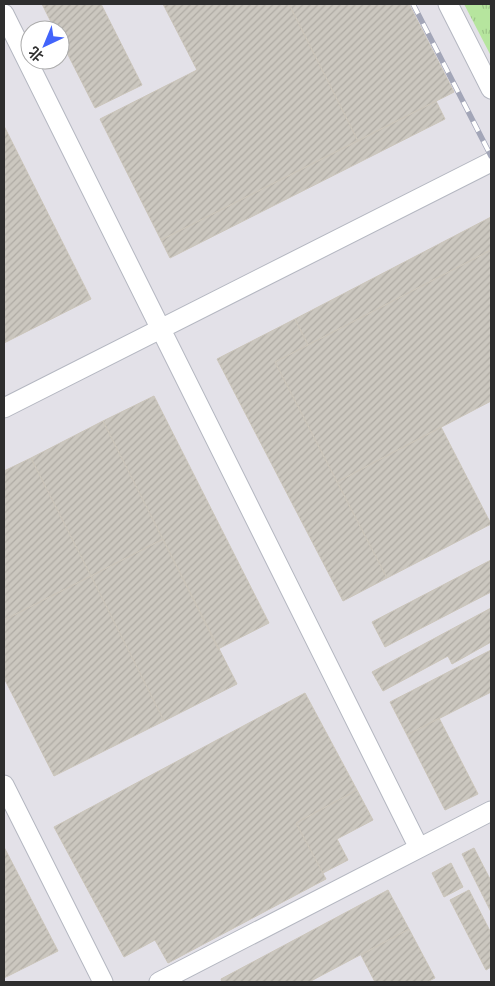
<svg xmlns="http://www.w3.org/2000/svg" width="495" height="986" viewBox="0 0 495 986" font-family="Mulish,'Noto Sans SC',sans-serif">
	<defs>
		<pattern id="grass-tufts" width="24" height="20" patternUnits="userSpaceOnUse" patternTransform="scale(1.25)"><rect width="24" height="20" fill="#b6e59e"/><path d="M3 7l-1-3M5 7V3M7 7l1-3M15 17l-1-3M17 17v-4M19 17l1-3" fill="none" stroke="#9dc588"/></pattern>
		<pattern id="building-hatch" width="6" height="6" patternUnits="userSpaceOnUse" patternTransform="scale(1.25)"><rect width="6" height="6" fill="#cbc7bf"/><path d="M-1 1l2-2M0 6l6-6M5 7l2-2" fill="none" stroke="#afaba4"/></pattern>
	</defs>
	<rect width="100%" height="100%" fill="#efe9e1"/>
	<path fill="#e3e1e8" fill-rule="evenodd" d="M4,4H491V982H4ZM30,30H60V60H30Z"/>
	<path fill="url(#grass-tufts)" d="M464,4H491V56Z"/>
	<path fill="url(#building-hatch)" stroke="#cbc5ba" d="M42,4H101L142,85L95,108L60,39V30H55Z
		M163,4H289L358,141L161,240L100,119L197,70Z
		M289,4H409L454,92L358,141Z
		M436,101L445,119L170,258L161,240Z
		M4,126L91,299L4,343Z
		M491,217V250L308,345L295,319Z
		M491,250V401L337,482L275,362Z
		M295,319L308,345L275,362L387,578L343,601L217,359Z
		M154,396L269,623L218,649L103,421Z
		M103,421L163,539L91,576L31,458Z
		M441,427L491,524L387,578L337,482Z
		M31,458L91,576L4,620V471Z
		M163,539L237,684L164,721L91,576Z
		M491,560V592L385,647L372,622Z
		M91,576L164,721L54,776L4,678V620Z
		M491,608V642L452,664L448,656L383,691L372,672Z
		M491,650V692L407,735L390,702Z
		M305,693L357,790L296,823L326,879L168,963L155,940L124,957L54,827Z
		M439,718L478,794L445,810L407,735Z
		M357,790L373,820L337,839L348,860L323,873L296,823Z
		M4,847L58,951L4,978Z
		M474,848L491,881V912L462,854Z
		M451,863L463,887L444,897L432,873Z
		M388,890L409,929L309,982H222L221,979Z
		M469,890L491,933V967L486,970L450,900Z
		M409,929L435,978L427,982H375L361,955Z"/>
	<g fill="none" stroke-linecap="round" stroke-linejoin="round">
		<defs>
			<path id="minor" d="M448,4L491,89
				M4,14L419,848
				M4,408L491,162
				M4,785L103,982
				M159,982L491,811"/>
		</defs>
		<use href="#minor" stroke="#b4b7c1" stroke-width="21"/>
		<use href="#minor" stroke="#fff" stroke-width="19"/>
		<defs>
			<path id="rail" d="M413,4L491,156"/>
		</defs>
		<use href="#rail" stroke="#a3a6b8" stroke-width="5.5"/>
		<use href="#rail" stroke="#fff" stroke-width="4" stroke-dasharray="11" stroke-linecap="butt"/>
	</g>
	<rect width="495" height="986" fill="none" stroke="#2e2e2e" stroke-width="10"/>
	<g transform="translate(45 45) rotate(224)"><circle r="24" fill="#ffffff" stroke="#ababab"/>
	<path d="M0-4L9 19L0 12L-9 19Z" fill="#4264fb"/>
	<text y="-8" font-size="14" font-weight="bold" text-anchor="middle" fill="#2e2e2e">北</text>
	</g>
</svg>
